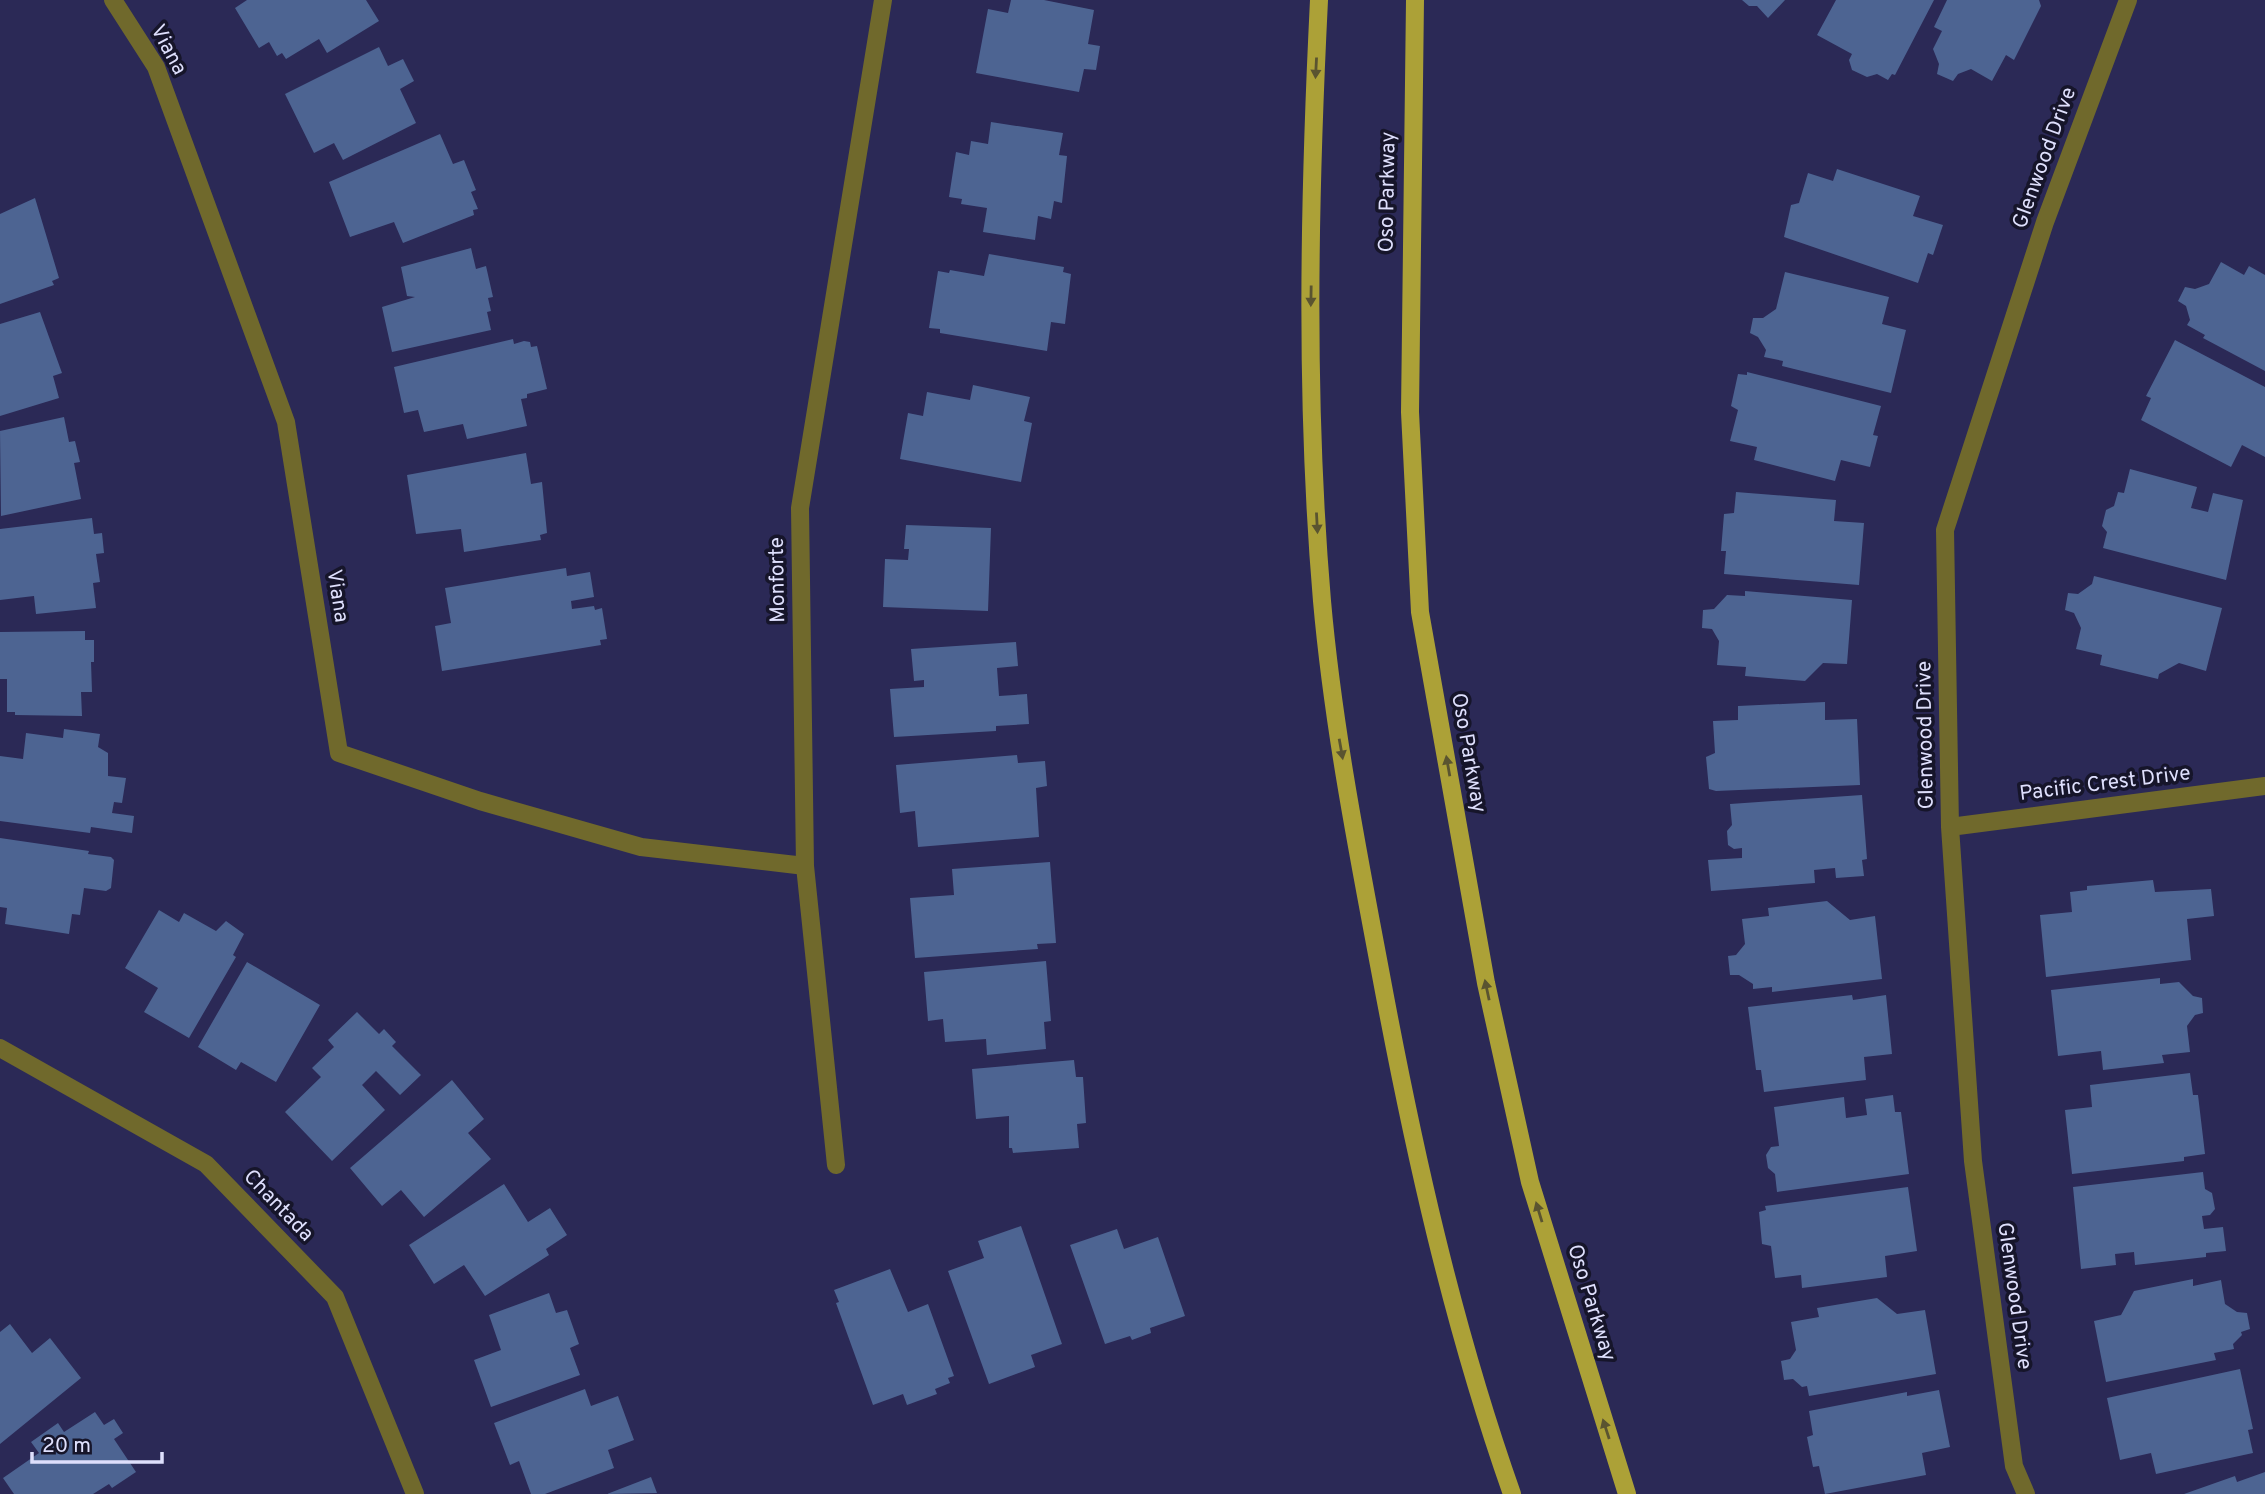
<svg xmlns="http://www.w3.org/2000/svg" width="2265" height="1494" viewBox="0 0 2265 1494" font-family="Overpass,sans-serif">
	<rect width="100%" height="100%" fill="#2b2956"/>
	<path fill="#4d6492" d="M247,0H366L379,21L327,53L319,39L286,59L282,53L277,56L269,42L259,48L235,8Z
		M1011,0H1044L1094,10L1088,44L1100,46L1096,70L1084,69L1079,92L976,73L988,9L1008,13Z
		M1742,0H1785L1768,18L1757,6H1749Z
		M1836,0H1934L1895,75L1892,74L1888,80L1877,74L1867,77L1852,70L1849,60L1852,54L1817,35Z
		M1947,0H2039L2041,6L2014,60L2006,55L1992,81L1971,69L1958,74L1953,81L1937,74L1939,64L1933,49L1942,31L1934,27Z
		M379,47L388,66L403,59L414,81L400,89L416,123L343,160L334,143L314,153L285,94Z
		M991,122L1063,133L1059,155L1067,156L1062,203L1054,201L1051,219L1038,216L1035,240L983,232L987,208L961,204L962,199L949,197L956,152L969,155L971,141L988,144Z
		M440,134L453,164L464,160L476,190L471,192L478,209L473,210L474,215L403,243L394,222L350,237L329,182Z
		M1837,169L1920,196L1913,216L1943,225L1933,255L1928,253L1918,283L1784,237L1791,205L1799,203L1808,173L1833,181Z
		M35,198L59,278L52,281L54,285L0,304V214Z
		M471,248L476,269L486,266L493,297L488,298L491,311L487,312L491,330L392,352L382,307L415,297L407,296L401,267Z
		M989,254L1064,267L1063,272L1071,274L1065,324L1051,322L1047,351L940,333V329L929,328L938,271L949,273L950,270L984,276Z
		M2221,262L2244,275L2249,266L2265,275V371L2203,338L2205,335L2187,325L2190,320L2186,306L2178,301L2185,287L2195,289L2209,284Z
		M1785,272L1889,297L1882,324L1906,330L1891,393L1782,366L1783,361L1764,357L1766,350L1758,337L1750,333L1753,318H1763L1776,309Z
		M40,312L62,373L53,376L59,398L0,416V324Z
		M513,339L514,344L524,341L530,342L531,347L537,346L547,389L527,394V398L521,399L527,426L467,439L463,424L424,432L418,410L404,413L394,367Z
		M2175,340L2265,387V457L2242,445L2231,467L2141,420L2151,398L2146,396Z
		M1747,372L1881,406L1873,435L1878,436L1870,467L1841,460L1835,481L1754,460L1757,447L1730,441L1738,410L1731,406L1738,374L1747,375Z
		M973,385L1030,397L1024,421L1032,423L1021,482L900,459L908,413L923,416L927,392L970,400Z
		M64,417L69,442L75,441L80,462L74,463L81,499L1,516L0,431Z
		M526,453L531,484L542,482L547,533L540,535L541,540L464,552L461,529L416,534L407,475Z
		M2130,469L2197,487L2191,508L2208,512L2213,493L2243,500L2226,580L2103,548L2107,532L2102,526L2106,510L2114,506L2118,492L2124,493Z
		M1736,492L1836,500L1834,521L1864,523L1859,585L1724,574L1726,551H1721L1724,514L1734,513Z
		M92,518L94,534L102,533L104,553L96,554L100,582L93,583L96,608L36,614L34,596L0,600V529Z
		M906,525L991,528L988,611L883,607L885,559L908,560L909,549H904Z
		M566,568L567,576L590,572L594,597L571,601L572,609L594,606L595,610L602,608L607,639L600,640L601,645L442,671L435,626L451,623L445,588Z
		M2094,576L2222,608L2206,671L2179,663L2159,674L2158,679L2100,665L2102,655L2076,649L2081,628L2074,613L2065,610L2068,593L2078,594L2092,584Z
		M1745,591L1852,600L1847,664L1823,663L1805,681L1745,676L1746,667L1717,665L1719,641L1712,629L1702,628L1703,610L1714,609L1727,595L1745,596Z
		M85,631V640H94V662H91L92,692H81L82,716L15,715V712H7V679H0V632Z
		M1016,642L1018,666L997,668L999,696L1027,694L1029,724L996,726V731L894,737L890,689L924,687V680L914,681L911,649Z
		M1825,702V720L1857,719L1860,785L1716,791L1709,789L1706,757L1715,753L1713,721L1738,720V706Z
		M64,729L100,734L98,747L108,753V776L126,778L122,803L114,802L112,813L134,816L132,833L91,827L90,833L0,821V756L23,759L26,733L63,738Z
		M1017,755L1018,763L1045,761L1047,786L1036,788L1039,837L918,847L915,811L900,813L896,765Z
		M1862,795L1867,859L1862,860L1864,876L1836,878L1835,868L1814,870L1815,883L1711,891L1708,860L1742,858V848L1734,849L1728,845L1727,831L1732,825L1730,804Z
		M0,838L89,851L88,854L111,857L114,860L111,888L106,891L84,888L80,915L72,914L69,934L5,924L7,908L0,907Z
		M1050,862L1056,943L1037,944L1038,949L915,958L910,898L954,895L952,869Z
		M2153,880L2155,892L2211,889L2214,916L2187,919L2191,960L2046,977L2040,915L2072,912L2070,892L2087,890V886Z
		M1827,901L1850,920L1875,916L1882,979L1772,992V987L1753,989V984L1739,975H1730L1728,956L1736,955L1745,944L1742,919L1769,916L1768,908Z
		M159,910L179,922L184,913L216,931L226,921L244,934L233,955L236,957L189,1038L144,1012L158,988L125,968Z
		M1046,961L1051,1021L1044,1022L1046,1049L987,1055L986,1039L945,1042L943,1019L928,1021L924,972Z
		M247,962L320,1005L276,1082L241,1062L236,1070L198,1047Z
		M2160,978V984L2179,982L2193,996L2202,998L2203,1013L2195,1015L2187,1026L2190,1052L2162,1055L2164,1063L2103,1070L2101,1051L2058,1056L2051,990Z
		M1852,995L1853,1000L1886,995L1892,1054L1864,1057L1866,1080L1764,1092L1761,1070H1756L1748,1007Z
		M357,1012L379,1034L384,1029L396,1042L392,1046L421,1075L400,1095L376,1071L362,1085L385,1110L332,1161L285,1112L321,1077L312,1068L334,1047L328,1040Z
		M1074,1060L1076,1077H1083L1086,1123L1077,1124L1079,1148L1013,1153L1012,1148H1009V1116L976,1119L972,1069Z
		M2190,1073L2193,1095H2198L2205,1154L2184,1157V1161L2072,1174L2065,1110L2092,1107L2090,1085Z
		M452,1080L484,1119L468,1133L491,1159L424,1217L401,1190L382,1206L350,1168Z
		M1893,1095L1895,1112H1901L1909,1174L1777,1192L1775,1174L1768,1168L1766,1155L1771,1147L1779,1146L1774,1107L1844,1097L1846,1118L1867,1115L1865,1099Z
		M2203,1172L2205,1189L2212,1193L2215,1209L2210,1215L2202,1216L2204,1229L2223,1227L2226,1251L2206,1253V1257L2135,1265L2134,1252L2115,1254L2116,1265L2081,1269L2073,1187Z
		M504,1184L528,1222L550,1208L567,1235L546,1249L549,1255L485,1296L464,1265L434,1284L409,1245Z
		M1908,1187L1917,1251L1885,1256L1887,1277L1802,1288L1801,1275L1775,1278L1771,1246L1762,1244L1759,1212L1766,1210L1765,1206Z
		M1021,1226L1062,1344L1031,1355L1035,1367L989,1384L948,1271L984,1258L978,1241Z
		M1117,1229L1124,1249L1158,1237L1185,1316L1150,1328L1151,1333L1132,1340L1130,1336L1105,1344L1070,1245Z
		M890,1269L908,1312L928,1304L954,1376L948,1378L950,1383L935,1389L937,1394L907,1405L903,1394L873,1405L836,1303L839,1302L834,1290Z
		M2193,1279V1286L2221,1280L2225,1304L2237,1312L2247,1313L2250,1329L2241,1332L2242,1335L2233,1344L2234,1349L2214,1353L2216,1360L2106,1382L2094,1321L2121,1315L2134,1291Z
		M549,1293L556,1313L567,1310L579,1344L570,1348L580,1375L491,1407L474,1360L501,1350L489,1315Z
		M1877,1298L1897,1314L1925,1310L1936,1374L1809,1396L1807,1386L1802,1387L1793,1379L1784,1380L1781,1361L1790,1359L1796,1350L1791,1322L1819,1317L1817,1308Z
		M10,1324L32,1353L50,1338L81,1378L0,1444V1332Z
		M2240,1369L2253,1429L2248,1430L2253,1453L2156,1474L2151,1453L2120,1460L2107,1398Z
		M585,1389L591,1406L618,1396L634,1440L608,1450L614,1468L545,1494H531L519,1461L510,1465L494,1423Z
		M1939,1390L1950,1447L1922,1453L1926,1475L1825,1494L1819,1466L1813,1467L1807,1437L1813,1435L1809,1411L1907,1392V1396Z
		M95,1412L104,1425L114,1419L123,1433L114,1439L136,1472L112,1488L109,1484L93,1494H14L3,1478L39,1453L31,1442L58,1423L64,1432Z
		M2265,1472V1494H2184L2235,1476L2237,1482Z
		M651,1477L657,1493L607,1494Z"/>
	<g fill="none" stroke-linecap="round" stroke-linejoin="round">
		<path stroke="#70692c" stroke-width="18" d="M113,0L156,67L286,422L339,753L480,801L641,847L805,866
			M1950,827L2265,786
			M0,1048L206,1164L335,1297L415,1494
			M836,1165L805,866L800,508L883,0
			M2026,1494L2014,1466L1973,1161L1950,827L1945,530L2045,222L2128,0"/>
		<path stroke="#aca137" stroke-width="18" d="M1319,0C1309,201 1305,401 1322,601C1333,725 1357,848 1380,970C1413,1148 1452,1324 1512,1494
			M1415,0L1410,412L1420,612L1486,983L1530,1182L1627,1494"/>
	</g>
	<defs><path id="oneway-solid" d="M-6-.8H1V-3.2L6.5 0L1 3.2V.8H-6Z" transform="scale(1.75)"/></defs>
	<g fill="#5a5430">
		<use href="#oneway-solid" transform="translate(1316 68) rotate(93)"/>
		<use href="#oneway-solid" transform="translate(1311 296) rotate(91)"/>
		<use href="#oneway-solid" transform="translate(1317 523) rotate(87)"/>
		<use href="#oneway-solid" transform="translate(1341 749) rotate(80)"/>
		<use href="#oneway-solid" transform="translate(1448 766) rotate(-100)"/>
		<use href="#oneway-solid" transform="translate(1487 990) rotate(-102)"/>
		<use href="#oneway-solid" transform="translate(1539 1212) rotate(-107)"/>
		<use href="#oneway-solid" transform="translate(1606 1429) rotate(-108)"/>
	</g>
	<g text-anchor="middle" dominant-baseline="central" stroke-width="7" stroke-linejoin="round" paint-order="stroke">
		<g font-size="21" fill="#dedffc" stroke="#16152a">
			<text transform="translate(168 50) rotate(62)">Viana</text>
			<text transform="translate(2045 158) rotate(-70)">Glenwood Drive</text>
			<text transform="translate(1388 192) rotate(-89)">Oso Parkway</text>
			<text transform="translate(778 580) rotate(-91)">Monforte</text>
			<text transform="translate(337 596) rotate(81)">Viana</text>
			<text transform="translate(1926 735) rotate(-91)">Glenwood Drive</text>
			<text transform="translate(1468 753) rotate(80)">Oso Parkway</text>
			<text transform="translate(2105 784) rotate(-7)">Pacific Crest Drive</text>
			<text transform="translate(278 1206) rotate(46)">Chantada</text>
			<text transform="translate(2014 1296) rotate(82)">Glenwood Drive</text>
			<text transform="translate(1591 1303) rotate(73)">Oso Parkway</text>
		</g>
	</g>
	<path d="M32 1452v10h130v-10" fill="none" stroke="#dedffc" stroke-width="3.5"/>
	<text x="42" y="1452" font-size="21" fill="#dedffc" stroke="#16152a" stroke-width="5" paint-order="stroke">20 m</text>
</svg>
